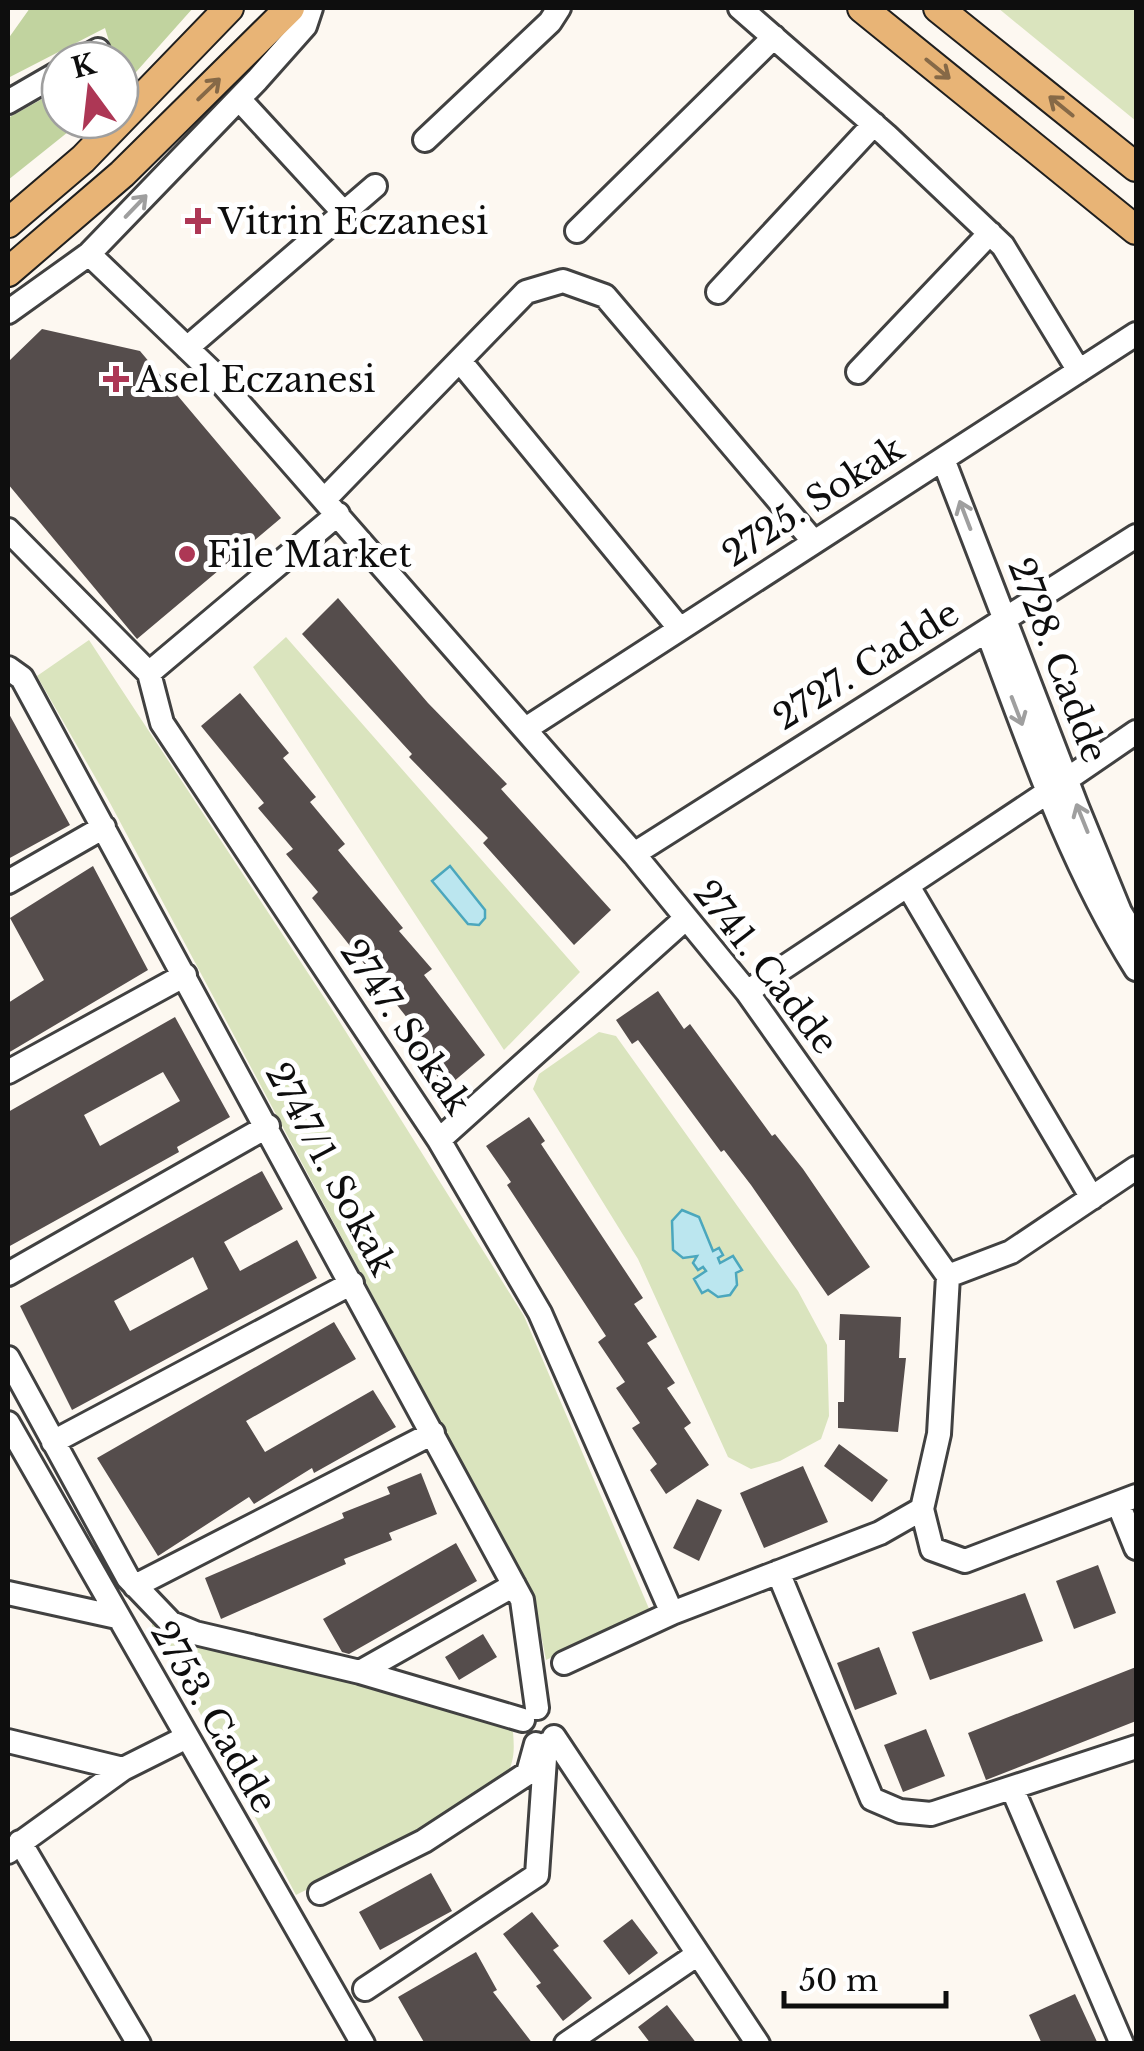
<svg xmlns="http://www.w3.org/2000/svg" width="1144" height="2051" viewBox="0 0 1144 2051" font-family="'Libre Baskerville',serif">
	<rect width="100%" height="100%" fill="#fdf8f1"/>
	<path fill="#dae4be" d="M998,8H1136V121Z
		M286,637L580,972L504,1050L253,667Z
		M89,640L331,1008L524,1316L650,1611L546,1660L534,1598L110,803L37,676Z
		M599,1032L616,1036L798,1291L827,1345L829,1416L821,1439L780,1461L751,1469L728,1457L638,1259L533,1089L539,1074Z
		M152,1623L168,1632L503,1723L513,1732C514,1744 515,1758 509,1770C488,1808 340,1873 296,1895L190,1694L152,1635Z"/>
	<path fill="#c1d39f" d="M30,8H193L120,90V60H101L112,51L105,28L8,78V39Z
		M60,89V120H83L8,180V118Z"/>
	<path fill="#bbe6ef" stroke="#4ba7bd" stroke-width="2.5" d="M450,866L485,910V918L479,925L468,924L432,881Z
		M682,1210L699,1217L713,1251L719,1248L723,1255L718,1258L720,1263L733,1256L742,1270L736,1273L737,1285L730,1295L718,1297L708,1290L702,1293L694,1279L706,1271L703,1267L698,1270L693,1263L697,1256L683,1258L673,1250L672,1221Z"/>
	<path fill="#554d4c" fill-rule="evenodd" d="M42,329L140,351L281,518L137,639L8,484V362Z
		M338,598L428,703L507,784L501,789L611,910L574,945L483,843L488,838L409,757L412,754L302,634Z
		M240,693L289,753L283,758L316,797L310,802L345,844L338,850L403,928L399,931L432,969L424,975L485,1055L446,1088L404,1031L412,1024L312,898L318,892L286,854L293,849L258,808L264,803L201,726Z
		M8,712L70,825L8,859Z
		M93,866L148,970L8,1053V1003L44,980L10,918Z
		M658,991L684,1029L690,1024L772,1136L775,1134L803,1169L870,1267L828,1296L751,1185L724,1150L721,1152L638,1040L632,1044L616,1020Z
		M175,1017L230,1117L177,1147L179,1152L8,1247V1112ZM163,1072L180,1101L100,1146L84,1115Z
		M529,1117L545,1141L541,1144L643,1298L634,1304L657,1337L647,1343L675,1383L667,1388L691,1423L684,1428L709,1465L666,1494L650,1470L657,1464L632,1428L640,1423L616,1388L625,1382L598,1342L606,1336L507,1185L511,1182L486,1146Z
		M262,1171L283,1209L224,1242L240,1271L297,1240L317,1278L72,1410L20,1306ZM193,1257L208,1289L130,1331L114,1301Z
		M840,1314L901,1317L899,1358H906L898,1432L838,1428V1402H844L845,1340H839Z
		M334,1322L356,1359L246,1421L265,1452L373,1390L396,1427L314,1473L312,1468L254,1504L249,1497L158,1556L97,1458Z
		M839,1444L888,1480L872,1502L824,1466Z
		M803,1466L828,1522L764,1548L740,1493Z
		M421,1473L437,1514L389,1533L392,1540L344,1559L346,1564L221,1619L205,1578L344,1518L342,1513L390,1494L387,1487Z
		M697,1499L722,1510L699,1561L673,1548Z
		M456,1543L477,1581L349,1654L342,1652L323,1619Z
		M1098,1565L1116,1613L1074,1629L1056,1581Z
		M1025,1593L1043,1641L930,1680L912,1632Z
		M483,1634L497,1657L459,1680L445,1657Z
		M879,1647L897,1694L855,1710L837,1663Z
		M1136,1667V1721L986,1780L968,1733Z
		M926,1729L945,1776L903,1792L884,1745Z
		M431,1873L452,1911L380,1950L359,1912Z
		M532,1912L559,1946L553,1950L592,1998L563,2021L536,1986L541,1983L503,1934Z
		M632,1919L658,1953L629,1975L603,1941Z
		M476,1952L497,1990L493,1992L533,2044H425L398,1997Z
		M1075,1994L1098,2044H1042L1029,2015Z
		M667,2005L697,2044H651L638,2027Z"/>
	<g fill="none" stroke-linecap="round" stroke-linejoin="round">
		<defs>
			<path id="minor" d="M740,8L886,135L1003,246L1079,371
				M80,60L98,50
				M239,99L344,213
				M8,102L60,72
				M425,140L550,22L559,8
				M577,231L774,37
				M89,254L211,371L634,854L747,992L948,1276L939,1434L922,1509L880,1533L672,1613L564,1663
				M718,292L874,124
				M8,312L89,254L257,80L305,26L311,8
				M187,348L375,186
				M460,361L680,629
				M858,372L990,233
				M943,459L1077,807L1120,912L1136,938
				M325,499L526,292L563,281L605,296L814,542
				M8,530L149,673L162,723L439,1140L540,1313L672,1613
				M987,631C1030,746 1070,864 1136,969
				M8,668L22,678L522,1600L537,1708
				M149,673L338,514
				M527,728L1136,334
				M1066,780L1136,732
				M634,854L1136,536
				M8,882L104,827
				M908,886L1092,1198
				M747,992L1048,792
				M8,1072L185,975
				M439,1140L684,920
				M8,1274L268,1126
				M948,1276L1011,1252L1136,1168
				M8,1358L128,1578L171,1623L195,1633L360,1672L523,1720
				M8,1423L363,2044
				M53,1442L352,1283
				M1118,1503L1136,1548
				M922,1509L932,1549L965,1561L1136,1496
				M778,1572L872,1799L900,1811L931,1814L1136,1747
				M135,1586L433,1433
				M8,1593L117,1617
				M360,1672L514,1585
				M554,1737L758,2044
				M8,1741L123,1769
				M1012,1788L1122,2044
				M20,1842L139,2044
				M8,1852L123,1769L185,1738
				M320,1893L424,1841L528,1773L536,1744
				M365,1989L537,1875L546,1744
				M566,2044L698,1954"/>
			<path id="major" d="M862,8L1136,230
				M938,8L1136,167
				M8,223L83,159L229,8
				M8,272L122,174L290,8"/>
		</defs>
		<use href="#minor" stroke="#414141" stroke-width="28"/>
		<use href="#major" stroke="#1f1f1f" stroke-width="32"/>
		<use href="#minor" stroke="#fff" stroke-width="22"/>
		<use href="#major" stroke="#e8b476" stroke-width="28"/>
	</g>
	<defs><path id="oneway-shaft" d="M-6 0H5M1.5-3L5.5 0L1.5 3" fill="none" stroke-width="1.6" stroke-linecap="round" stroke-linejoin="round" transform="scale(2.5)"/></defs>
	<g stroke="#866947">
		<use href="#oneway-shaft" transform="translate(938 69) rotate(39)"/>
		<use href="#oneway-shaft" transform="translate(209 89) rotate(-44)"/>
		<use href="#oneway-shaft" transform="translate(1061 106) rotate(-141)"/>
	</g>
	<g stroke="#9f9f9f">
		<use href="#oneway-shaft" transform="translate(136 206) rotate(-46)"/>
		<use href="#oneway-shaft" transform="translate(965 515) rotate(-111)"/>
		<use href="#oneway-shaft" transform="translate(1017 711) rotate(69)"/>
		<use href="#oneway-shaft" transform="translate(1082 818) rotate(-112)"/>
	</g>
	<g fill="#ad3755" stroke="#fff" stroke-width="4">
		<path d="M193 206h10v10h10v10h-10v10h-10v-10h-10v-10h10z"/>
		<path d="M111 364h10v10h10v10h-10v10h-10v-10h-10v-10h10z"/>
		<circle cx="187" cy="554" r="10"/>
	</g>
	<g text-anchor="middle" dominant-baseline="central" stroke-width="10" stroke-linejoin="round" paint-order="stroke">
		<g font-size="35" fill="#0e0e0e" stroke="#fff" text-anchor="start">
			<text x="218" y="221">Vitrin Eczanesi</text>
			<text x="136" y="379">Asel Eczanesi</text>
			<text x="207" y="554">File Market</text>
		</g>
		<g font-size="35" fill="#0e0e0e" stroke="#fff">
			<text transform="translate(813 501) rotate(-33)">2725. Sokak</text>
			<text transform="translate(1058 660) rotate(69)">2728. Cadde</text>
			<text transform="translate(866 665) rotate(-32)">2727. Cadde</text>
			<text transform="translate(766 967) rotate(52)">2741. Cadde</text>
			<text transform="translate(406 1027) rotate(56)">2747. Sokak</text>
			<text transform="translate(331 1169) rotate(62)">2747/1. Sokak</text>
			<text transform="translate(214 1717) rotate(60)">2753. Cadde</text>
		</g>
	</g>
	<rect width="1144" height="2051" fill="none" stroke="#0e0e0e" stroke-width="20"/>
	<g transform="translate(90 90) rotate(345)"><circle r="48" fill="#ffffff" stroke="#9f9f9f" stroke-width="2.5"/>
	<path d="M0-8L18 38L0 25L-18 38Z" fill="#ad3755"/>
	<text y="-15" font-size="28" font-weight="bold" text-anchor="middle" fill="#0e0e0e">K</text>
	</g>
	<path d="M784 1991v15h162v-15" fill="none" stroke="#0e0e0e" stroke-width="5"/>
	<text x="799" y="1991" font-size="30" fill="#0e0e0e" stroke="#ffffff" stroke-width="8" paint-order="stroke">50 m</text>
</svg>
